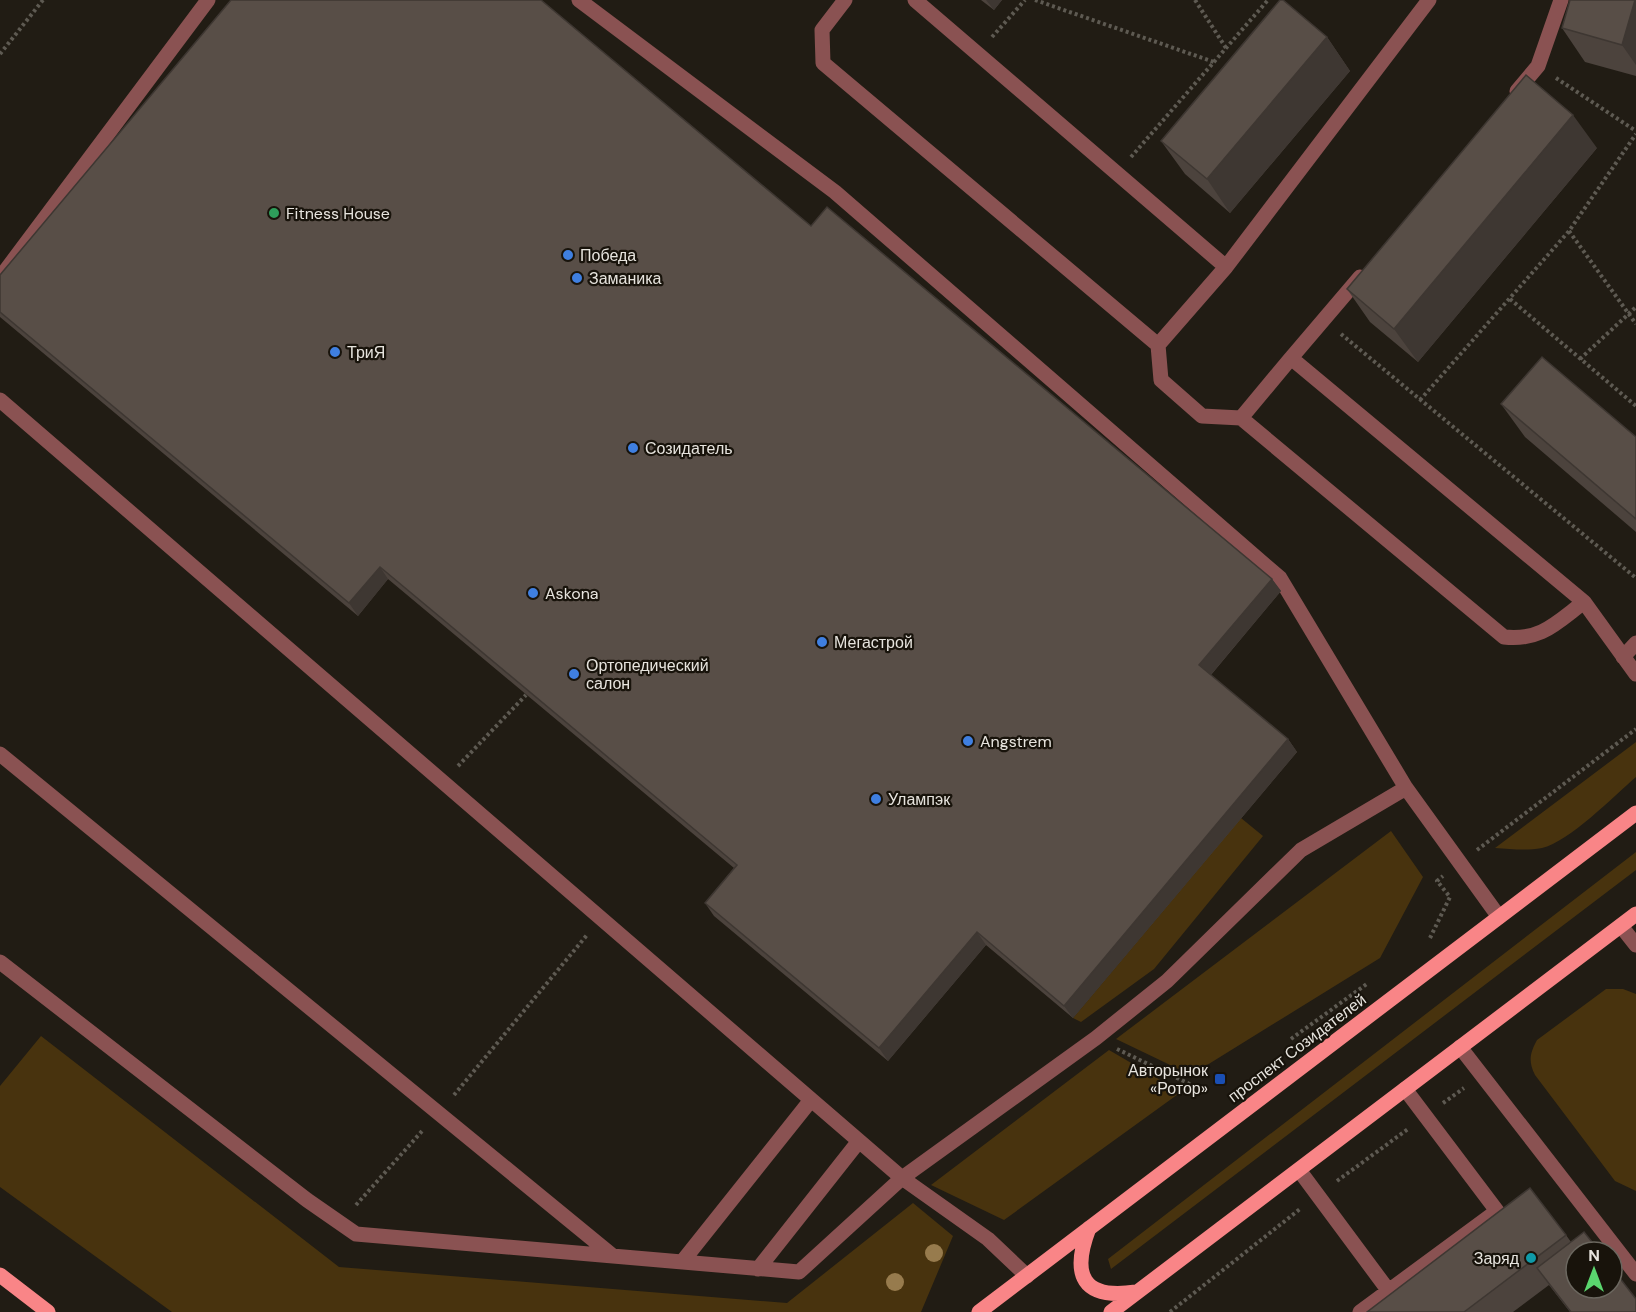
<svg xmlns="http://www.w3.org/2000/svg" width="1636" height="1312" viewBox="0 0 1636 1312" font-family="'DM Sans',sans-serif">
	<rect width="100%" height="100%" fill="#211c14"/>
	<path fill="#48330e" d="M1636,742V777C1614,796 1569,842 1542,848C1526,851 1511,849 1495,848Z
		M1241,818L1263,836L1154,969L1081,1022L1073,1018Z
		M1391,831L1423,877L1380,958L1191,1075L1116,1039Z
		M1636,852V870L1111,1269L1108,1259Z
		M1606,989H1623L1636,994V1191L1615,1181L1535,1075C1528,1061 1530,1053 1537,1040Z
		M41,1036L339,1267L787,1303L913,1203L953,1236L921,1312H172L0,1187V1086Z
		M1109,1050L1181,1092L1004,1220L931,1185Z"/>
	<g fill="none" stroke-linecap="round" stroke-linejoin="round">
		<path stroke="#5e5a52" stroke-width="4" stroke-dasharray="3 3" stroke-linecap="butt" d="M1035,0L1214,62
			M1195,0L1226,48
			M992,37L1025,0
			M0,54L43,0
			M1556,78L1636,131
			M1131,157L1268,0
			M1569,231L1636,324
			M1510,299L1636,406
			M1341,334L1636,578
			M1580,359L1636,307
			M1420,400L1569,231L1636,134
			M458,766L526,695
			M1477,850L1636,729
			M1430,938L1450,897L1437,881L1443,876
			M1291,1039L1368,983
			M1117,1049L1202,1090
			M454,1095L587,935
			M1443,1103L1464,1088
			M1337,1181L1408,1129
			M356,1205L423,1130
			M1170,1312L1300,1209"/>
		<path stroke="#8a5252" stroke-width="15" d="M579,0L835,192L1280,578L1406,788L1499,917
			M845,0L822,30L823,63L1158,345L1226,267L1429,0
			M915,0L1226,267
			M1517,91L1538,66L1561,0
			M1360,277L1291,358L1584,602L1636,674
			M0,278L208,0
			M1158,345L1161,380L1202,416L1241,418
			M1291,358L1241,418L1504,637C1541,641 1556,623 1584,602
			M0,400L902,1178L988,1239L1027,1276
			M1623,657L1636,643
			M0,754L613,1256
			M1621,926L1636,945
			M0,962L307,1200L356,1234L799,1272L902,1178L1096,1038L1167,981L1301,850L1406,788
			M1460,1047L1636,1274
			M1299,1170L1388,1290
			M682,1262L811,1100
			M758,1269L859,1141
			M1360,1312L1497,1211L1405,1089"/>
		<path stroke="#f98587" stroke-width="15" d="M1089,1228C1071,1275 1082,1300 1136,1292
			M0,1275L48,1312
			M979,1312L1636,813
			M1111,1312L1636,914"/>
	</g>
	<g fill="#977b4d">
		<circle cx="934" cy="1253" r="9"/>
		<circle cx="895" cy="1282" r="9"/>
	</g>
	<path fill="#4c433d" d="M981,0H1002L994,10Z
		M1636,0V76L1585,62L1562,28Z
		M1327,37L1350,71L1230,213L1185,174L1161,141Z
		M1597,148L1418,362L1370,322L1347,289Z
		M811,226L1272,579L1281,591L1211,675L1288,739L1297,752L1073,1018L986,945L888,1061L714,916L705,903L734,868L388,579L358,616L0,317V275Z
		M1501,404L1636,437V532L1525,437Z
		M1566,1235L1571,1242L1636,1312H1570L1549,1285L1513,1312H1367Z"/>
	<path fill="#3e3732" d="M986,0H1002L994,10Z
		M1635,0H1636V65L1622,45Z
		M1327,37L1350,71L1230,213L1207,179Z
		M1573,115L1597,148L1418,362L1394,329Z
		M380,567L388,579L358,616L349,603Z
		M1272,579L1281,591L1208,678L1199,665Z
		M1288,739L1297,752L1073,1018L1064,1006Z
		M977,932L986,945L888,1061L879,1048Z"/>
	<path fill="#584e47" stroke="#3e3732" stroke-width="1.5" d="M231,0H541L811,226L827,207L1272,579L1199,665L1288,739L1064,1006L977,932L879,1048L705,903L737,865L380,567L349,603L0,312V275Z
		M1280,0H1283L1327,37L1207,179L1161,141Z
		M1570,0H1635L1622,45L1562,28Z
		M1526,75L1573,115L1394,329L1347,289Z
		M1542,357L1636,437V519L1501,404Z
		M1530,1188L1566,1235L1464,1312H1367Z
		M1584,1232L1600,1252H1576V1288H1612V1268L1636,1299V1312H1571L1537,1268Z"/>
	<circle fill="#2e9e5b" stroke="#18130b" stroke-width="2" cx="274" cy="213" r="6"/>
	<g fill="#3f7fe0" stroke="#18130b" stroke-width="2">
		<circle cx="568" cy="255" r="6"/>
		<circle cx="577" cy="278" r="6"/>
		<circle cx="335" cy="352" r="6"/>
		<circle cx="633" cy="448" r="6"/>
		<circle cx="533" cy="593" r="6"/>
		<circle cx="822" cy="642" r="6"/>
		<circle cx="574" cy="674" r="6"/>
		<circle cx="968" cy="741" r="6"/>
		<circle cx="876" cy="799" r="6"/>
	</g>
	<rect fill="#1a4fb4" stroke="#18130b" stroke-width="2" x="1214" y="1073" width="12" height="12" rx="3"/>
	<circle fill="#0f9aa8" stroke="#18130b" stroke-width="2" cx="1531" cy="1258" r="6"/>
	<g text-anchor="middle" dominant-baseline="central" stroke-width="4.5" stroke-linejoin="round" paint-order="stroke">
		<g font-size="16" fill="#e7e4de" stroke="#18130b" text-anchor="start">
			<text x="286" y="213">Fitness House</text>
			<text x="580" y="255">Победа</text>
			<text x="589" y="278">Заманика</text>
			<text x="347" y="352">ТриЯ</text>
			<text x="645" y="448">Созидатель</text>
			<text x="545" y="593">Askona</text>
			<text x="834" y="642">Мегастрой</text>
			<text x="586" y="665">Ортопедический<tspan x="586" dy="18">салон</tspan></text>
			<text x="980" y="741">Angstrem</text>
			<text x="888" y="799">Улампэк</text>
			<text x="1208" y="1070" text-anchor="end">Авторынок<tspan x="1208" dy="18">«Ротор»</tspan></text>
			<text x="1519" y="1258" text-anchor="end">Заряд</text>
		</g>
		<g font-size="16" fill="#e7e4de" stroke="#18130b">
			<text transform="translate(1297 1048) rotate(-37)">проспект Созидателей</text>
		</g>
	</g>
	<g transform="translate(1594 1270)"><circle r="28" fill="#18130b" stroke="#6b675f" stroke-width="1.5"/>
	<path d="M0-4.5L10 22L0 15L-10 22Z" fill="#5ad56e"/>
	<text y="-9" font-size="16" font-weight="bold" text-anchor="middle" fill="#e7e4de">N</text>
	</g>
</svg>
